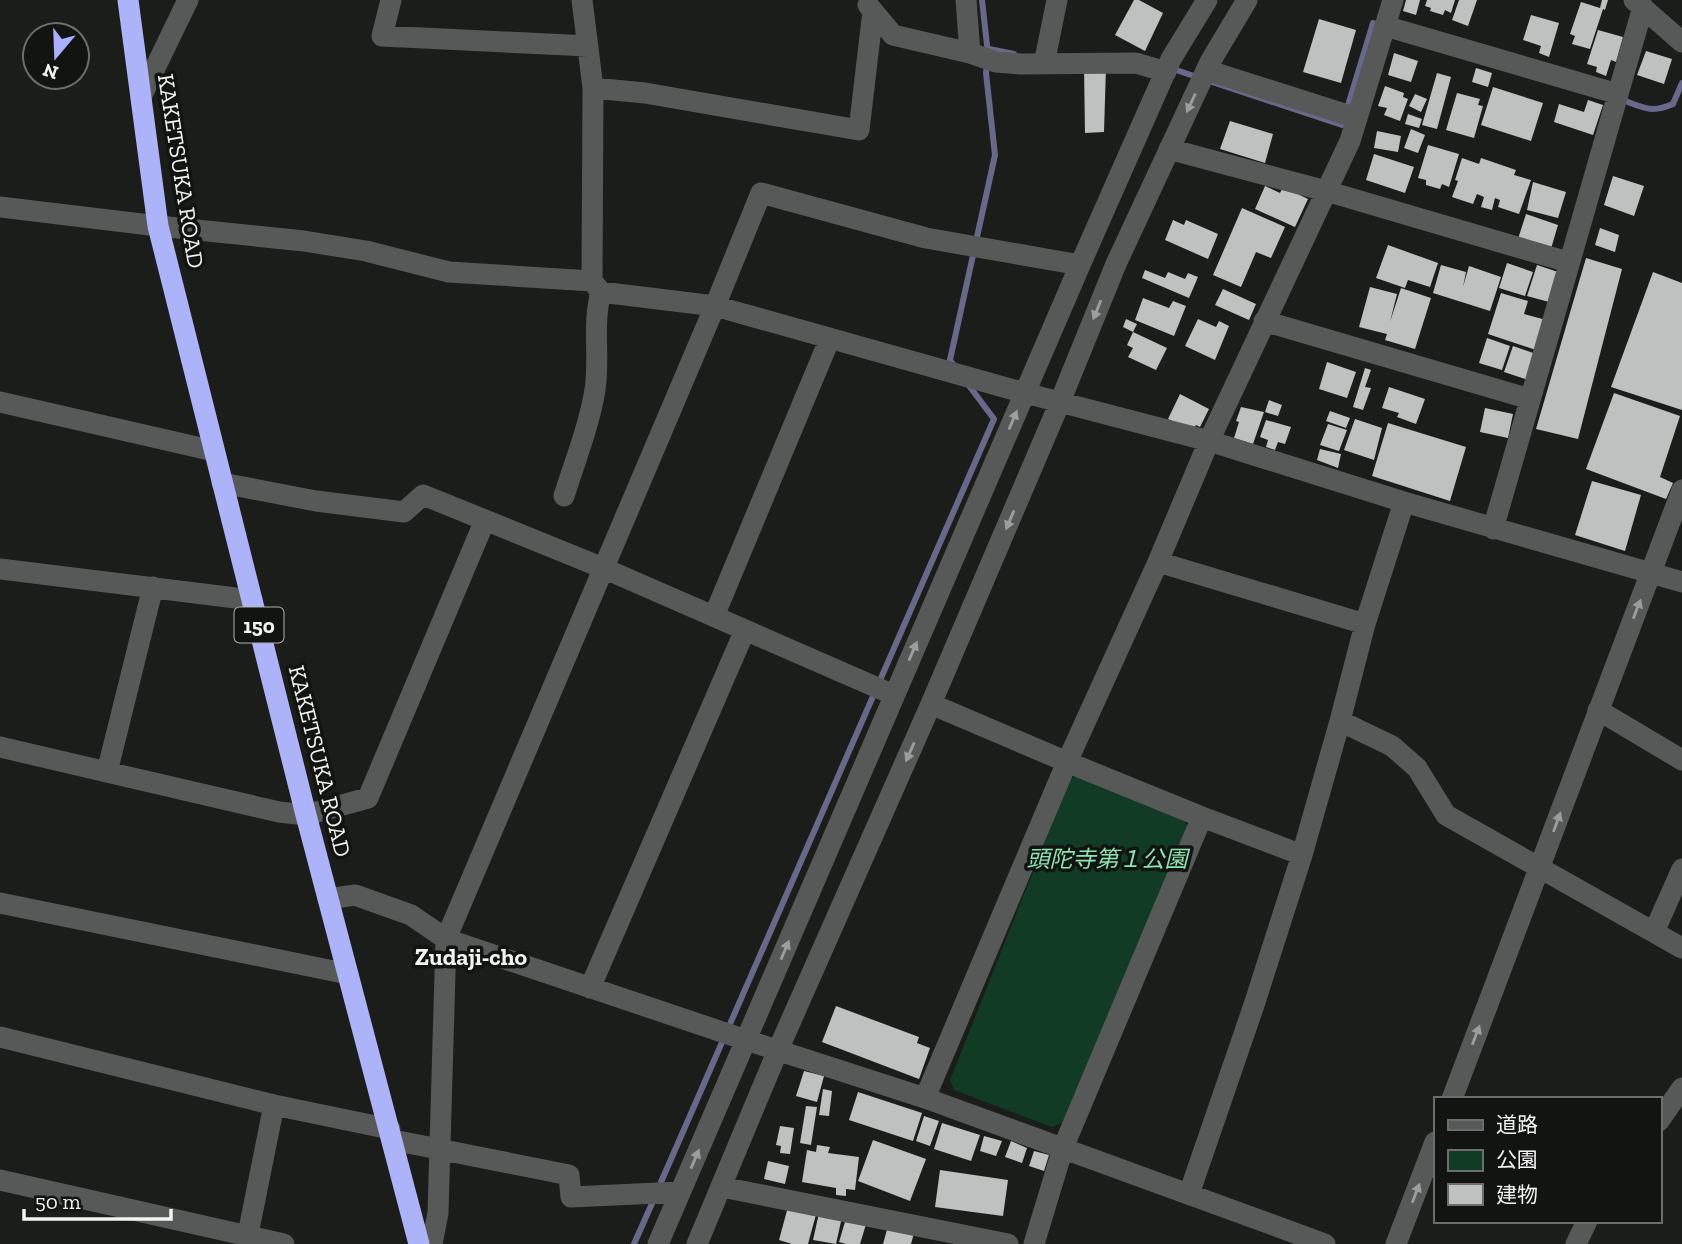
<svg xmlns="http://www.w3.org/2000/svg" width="1682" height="1244" viewBox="0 0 1682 1244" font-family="'Zilla Slab','Noto Sans JP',serif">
	<rect width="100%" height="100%" fill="#1b1d1b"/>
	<path fill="#113b24" d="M1078,775L1185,821L1189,830L1063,1122L1052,1127L954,1090L950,1080L1070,779Z"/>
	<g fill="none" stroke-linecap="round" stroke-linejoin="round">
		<path stroke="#68698a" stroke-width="6" d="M982,0L988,54
			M989,49L1014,54
			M1170,68L1342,125L1373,23L1382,26
			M1620,99C1642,107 1650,114 1673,104L1682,83
			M954,366L950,360L995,155L986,73L987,64
			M658,1189L994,419L967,383
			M634,1244L654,1199"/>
	</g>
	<path fill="#bec1bf" d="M1134,0H1139L1163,13L1145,51L1115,35Z
		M1406,0H1420L1416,15L1403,11Z
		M1427,0H1455L1451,13L1445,10L1443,15L1430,11L1431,8L1425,6Z
		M1459,0H1477L1468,26L1452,20Z
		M1602,0H1608L1605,10L1603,9L1590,49L1572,44L1575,36L1570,34L1581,2L1600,8Z
		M1531,15L1559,23L1549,57L1539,53L1541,46L1523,40Z
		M1319,19L1356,30L1341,83L1303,72Z
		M1598,30L1623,37L1616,62L1611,60L1606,76L1596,72L1597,67L1587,64Z
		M1646,51L1672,59L1664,84L1637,75Z
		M1394,53L1418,61L1411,82L1388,75Z
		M1084,67H1106L1104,132L1085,133Z
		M1476,68L1492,73L1488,87L1472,82Z
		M1437,73L1451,77L1437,129L1422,125Z
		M1385,86L1404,93L1403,97L1408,99L1400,121L1384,115L1387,108L1378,106Z
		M1493,87L1543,103L1531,141L1481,125Z
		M1457,93L1480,99L1478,105L1483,106L1474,138L1446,130Z
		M1415,94L1427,99L1421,112L1409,106Z
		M1588,100L1603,105L1593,135L1554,122L1559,104L1584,112Z
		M1408,114L1422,119L1419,128L1405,124Z
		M1230,121L1273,134L1265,163L1220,149Z
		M1411,129L1425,135L1418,153L1404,148Z
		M1377,131L1401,136L1398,152L1374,148Z
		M1428,145L1459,154L1449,187L1442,184L1440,189L1426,185V180L1418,178Z
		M1374,154L1414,167L1405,193L1366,180Z
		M1462,158L1479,164L1481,158L1516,170L1514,175L1531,180L1519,214L1498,207L1500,200L1495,198L1492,210L1481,207L1484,197L1477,194L1473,204L1452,197L1458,181L1455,180Z
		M1613,176L1644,186L1634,216L1604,205Z
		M1533,182L1566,192L1558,218L1527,210Z
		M1265,186L1280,193L1283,187L1308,199L1295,227L1255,209Z
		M1242,208L1285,227L1271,258L1256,252L1241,287L1213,275Z
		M1526,214L1558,225L1550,252L1517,242Z
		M1173,220L1184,225L1186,220L1218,234L1208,259L1165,240Z
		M1600,228L1619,235L1615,252L1595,245Z
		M1388,245L1438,263L1430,287L1408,280L1405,288L1376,278Z
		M1586,258L1622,269L1578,439L1536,429Z
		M1507,263L1533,272L1525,296L1499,288Z
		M1441,265L1466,272L1463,287L1469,266L1501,277L1490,311L1433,293Z
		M1537,265L1558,272L1549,302L1527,296Z
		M1145,270L1165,278L1168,272L1185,279L1188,273L1198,277L1189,298L1142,278Z
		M1653,272L1682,283V410L1611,387Z
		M1370,287L1397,294L1390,322L1401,288L1431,298L1415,349L1385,340L1387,334L1359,327Z
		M1223,289L1256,304L1249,320L1215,305Z
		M1501,293L1528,301L1524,314L1546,320L1536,350L1488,334Z
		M1143,298L1169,308L1173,301L1186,306L1174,336L1135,320Z
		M1126,319L1137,324L1133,332L1167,348L1156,370L1128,357L1133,348L1127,345L1133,332L1123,327Z
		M1198,319L1216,327L1219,321L1229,326L1215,360L1185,346Z
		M1487,338L1510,346L1502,370L1479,363Z
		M1513,346L1536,354L1528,380L1504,372Z
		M1327,362L1356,372L1347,398L1319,389Z
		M1365,368L1371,370L1365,387L1371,388L1363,410L1353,407Z
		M1389,387L1425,399L1416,424L1397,417L1399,413L1382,408Z
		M1614,393L1680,416L1660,477L1673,483L1666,499L1586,469Z
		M1180,394L1209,409L1200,427L1196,425L1194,428L1184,427L1168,419Z
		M1269,400L1282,405L1278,416L1265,412Z
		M1241,407L1264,412L1253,444L1234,438L1239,422L1236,421Z
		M1485,408L1513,414L1508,438L1480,432Z
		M1330,411L1350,418L1346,428L1326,421Z
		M1355,419L1382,428L1374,460L1344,450Z
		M1266,420L1291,427L1285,444L1278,442L1275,450L1266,447L1268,440L1260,437Z
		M1388,423L1466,447L1450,501L1372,476Z
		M1328,424L1347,430L1339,451L1320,445Z
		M1320,449L1341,454L1338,468L1317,460Z
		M1592,481L1641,495L1625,551L1575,535Z
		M836,1006L919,1037L917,1043L930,1048L919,1079L822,1042Z
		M804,1071L824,1076L817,1102L796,1096Z
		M823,1089L832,1091L829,1116L819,1115Z
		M858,1092L922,1113L913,1141L849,1120Z
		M806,1106L817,1107L811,1145L800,1143Z
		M924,1116L939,1121L930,1146L916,1141Z
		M942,1123L980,1135L971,1161L934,1149Z
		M780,1126L794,1128L790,1154L780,1153L781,1146L776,1145Z
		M984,1136L1002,1141L996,1156L980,1151Z
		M873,1140L926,1159L910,1201L858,1181Z
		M1011,1141L1027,1148L1022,1163L1005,1157Z
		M817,1145L830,1147L828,1153L859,1157L855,1190L846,1189V1196L836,1195V1188L802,1182L807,1150L816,1152Z
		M1034,1151L1049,1155L1044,1171L1029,1166Z
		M768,1161L789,1166L785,1184L764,1179Z
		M940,1170L1008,1180L1003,1216L935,1207Z
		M789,1203L817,1211L808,1244H792L779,1240Z
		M819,1213L842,1217L836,1244L813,1240Z
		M847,1215L867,1221L860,1244H846L839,1242Z
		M888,1226L914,1233L911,1244H883Z"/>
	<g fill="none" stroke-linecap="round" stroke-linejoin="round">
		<path stroke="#565957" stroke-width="21" d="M391,0L382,36L588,46
			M582,0L593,88L592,281L601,292L715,306L1025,393L1209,441L1404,502L1682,582
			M966,0L970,53
			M1634,0L1682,42
			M868,5L893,35L970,53L996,62L1021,64L1136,63L1166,72
			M1385,26L1618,94
			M1044,64L1057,0
			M1206,70L1357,118
			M593,88L645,93L859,130L873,11
			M141,97L188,0
			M1169,149L1326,191L1568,262
			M0,207L158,226L304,241L366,251L449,272L592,281
			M1264,321L1530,399
			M0,402L214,451
			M222,483L316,501L404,512L423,495L485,520
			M564,496C575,461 589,426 595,390C600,358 592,325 601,292
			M1493,529L1643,7
			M1158,562L1365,624
			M0,569L252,600
			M714,616L830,338
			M931,704L1067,762L1202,817L1063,1148L1034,1244
			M1598,710L1682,760
			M1340,721L1392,746L1417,768L1446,815L1682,948
			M0,747L107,772L153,587
			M107,772L279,812L306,815L368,798L485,520L603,568L894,695
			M1202,817L1302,855
			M328,899L355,895L411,915L446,939L746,1040L925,1098L1325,1244
			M0,903L348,974
			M1654,932L1682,869
			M590,988L745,630
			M0,1037L274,1105L390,1129
			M925,1098L1067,762L1158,562L1209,441L1350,141L1393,0
			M1452,1099L1682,490
			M1659,1121L1682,1088
			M393,1140L569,1175L571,1197L680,1192
			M0,1180L284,1244
			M722,1187L1008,1244
			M1189,1194L1254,1005L1302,855L1340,721L1365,624L1404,502
			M246,1244L274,1105
			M432,1244L438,1213L446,939L715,306L761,193L926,238L1080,265
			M658,1244L1080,265L1171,59L1207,0
			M697,1244L778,1050L931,704L1060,402L1116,264L1210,62L1247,0
			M1396,1244L1435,1142
			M1576,1244L1587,1221"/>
		<path stroke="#adb3f9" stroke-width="21" d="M128,0L158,226L306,815L419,1244"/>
	</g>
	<defs><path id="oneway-solid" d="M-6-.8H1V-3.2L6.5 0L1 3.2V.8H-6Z" transform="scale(1.75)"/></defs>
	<g fill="#9c9e9d">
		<use href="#oneway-solid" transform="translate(1191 103) rotate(115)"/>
		<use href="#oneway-solid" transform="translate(1097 310) rotate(112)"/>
		<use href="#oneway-solid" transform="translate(1013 420) rotate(-67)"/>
		<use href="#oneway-solid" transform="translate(1010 520) rotate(113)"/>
		<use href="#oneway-solid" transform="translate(1637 609) rotate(-69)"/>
		<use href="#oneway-solid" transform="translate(913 651) rotate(-67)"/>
		<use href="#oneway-solid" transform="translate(910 752) rotate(114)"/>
		<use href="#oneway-solid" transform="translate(1557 822) rotate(-70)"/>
		<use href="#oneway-solid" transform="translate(785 950) rotate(-67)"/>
		<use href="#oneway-solid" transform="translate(1476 1035) rotate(-69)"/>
		<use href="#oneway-solid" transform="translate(695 1159) rotate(-67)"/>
		<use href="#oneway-solid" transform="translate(1416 1193) rotate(-69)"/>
	</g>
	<g text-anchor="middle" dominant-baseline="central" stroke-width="7" stroke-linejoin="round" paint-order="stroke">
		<rect fill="#121412" stroke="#afb0af" stroke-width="2" x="234.5" y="607.5" width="49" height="35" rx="5"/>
		<g font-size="21" font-weight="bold" fill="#f2f3f2">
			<text x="259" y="625">150</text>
		</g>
		<g font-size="23" fill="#f2f3f2" stroke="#121412">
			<text transform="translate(181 171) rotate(81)">KAKETSUKA ROAD</text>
			<text transform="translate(320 761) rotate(76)">KAKETSUKA ROAD</text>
		</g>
		<g font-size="23" font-style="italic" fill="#8ce3af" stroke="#121412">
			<text x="1107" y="859">頭陀寺第１公園</text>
		</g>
		<g font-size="24" font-weight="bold" fill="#f2f3f2" stroke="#121412">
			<text x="471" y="956">Zudaji-cho</text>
		</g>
	</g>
	<rect x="1434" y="1097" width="228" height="126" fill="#121412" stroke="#6c6d6c" stroke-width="2"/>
	<rect x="1448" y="1120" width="35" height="10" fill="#565957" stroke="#6c6d6c" stroke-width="2"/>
	<text x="1496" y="1132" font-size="21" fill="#f2f3f2">道路</text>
	<rect x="1448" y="1150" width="35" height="21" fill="#113b24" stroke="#6c6d6c" stroke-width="2"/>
	<text x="1496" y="1167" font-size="21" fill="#f2f3f2">公園</text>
	<rect x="1448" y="1184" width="35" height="21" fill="#bec1bf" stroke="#6c6d6c" stroke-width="2"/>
	<text x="1496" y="1202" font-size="21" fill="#f2f3f2">建物</text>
	<g transform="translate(56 56) rotate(199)"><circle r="33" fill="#121412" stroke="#6c6d6c" stroke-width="2"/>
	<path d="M0-5L12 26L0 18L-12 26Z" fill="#aab0fc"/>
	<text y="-10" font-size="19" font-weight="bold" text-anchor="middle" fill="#f2f3f2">N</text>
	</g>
	<path d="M24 1209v10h147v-10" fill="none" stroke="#f2f3f2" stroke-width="3.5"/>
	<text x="35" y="1209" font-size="21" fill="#f2f3f2" stroke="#121412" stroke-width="5" paint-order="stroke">50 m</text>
</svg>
